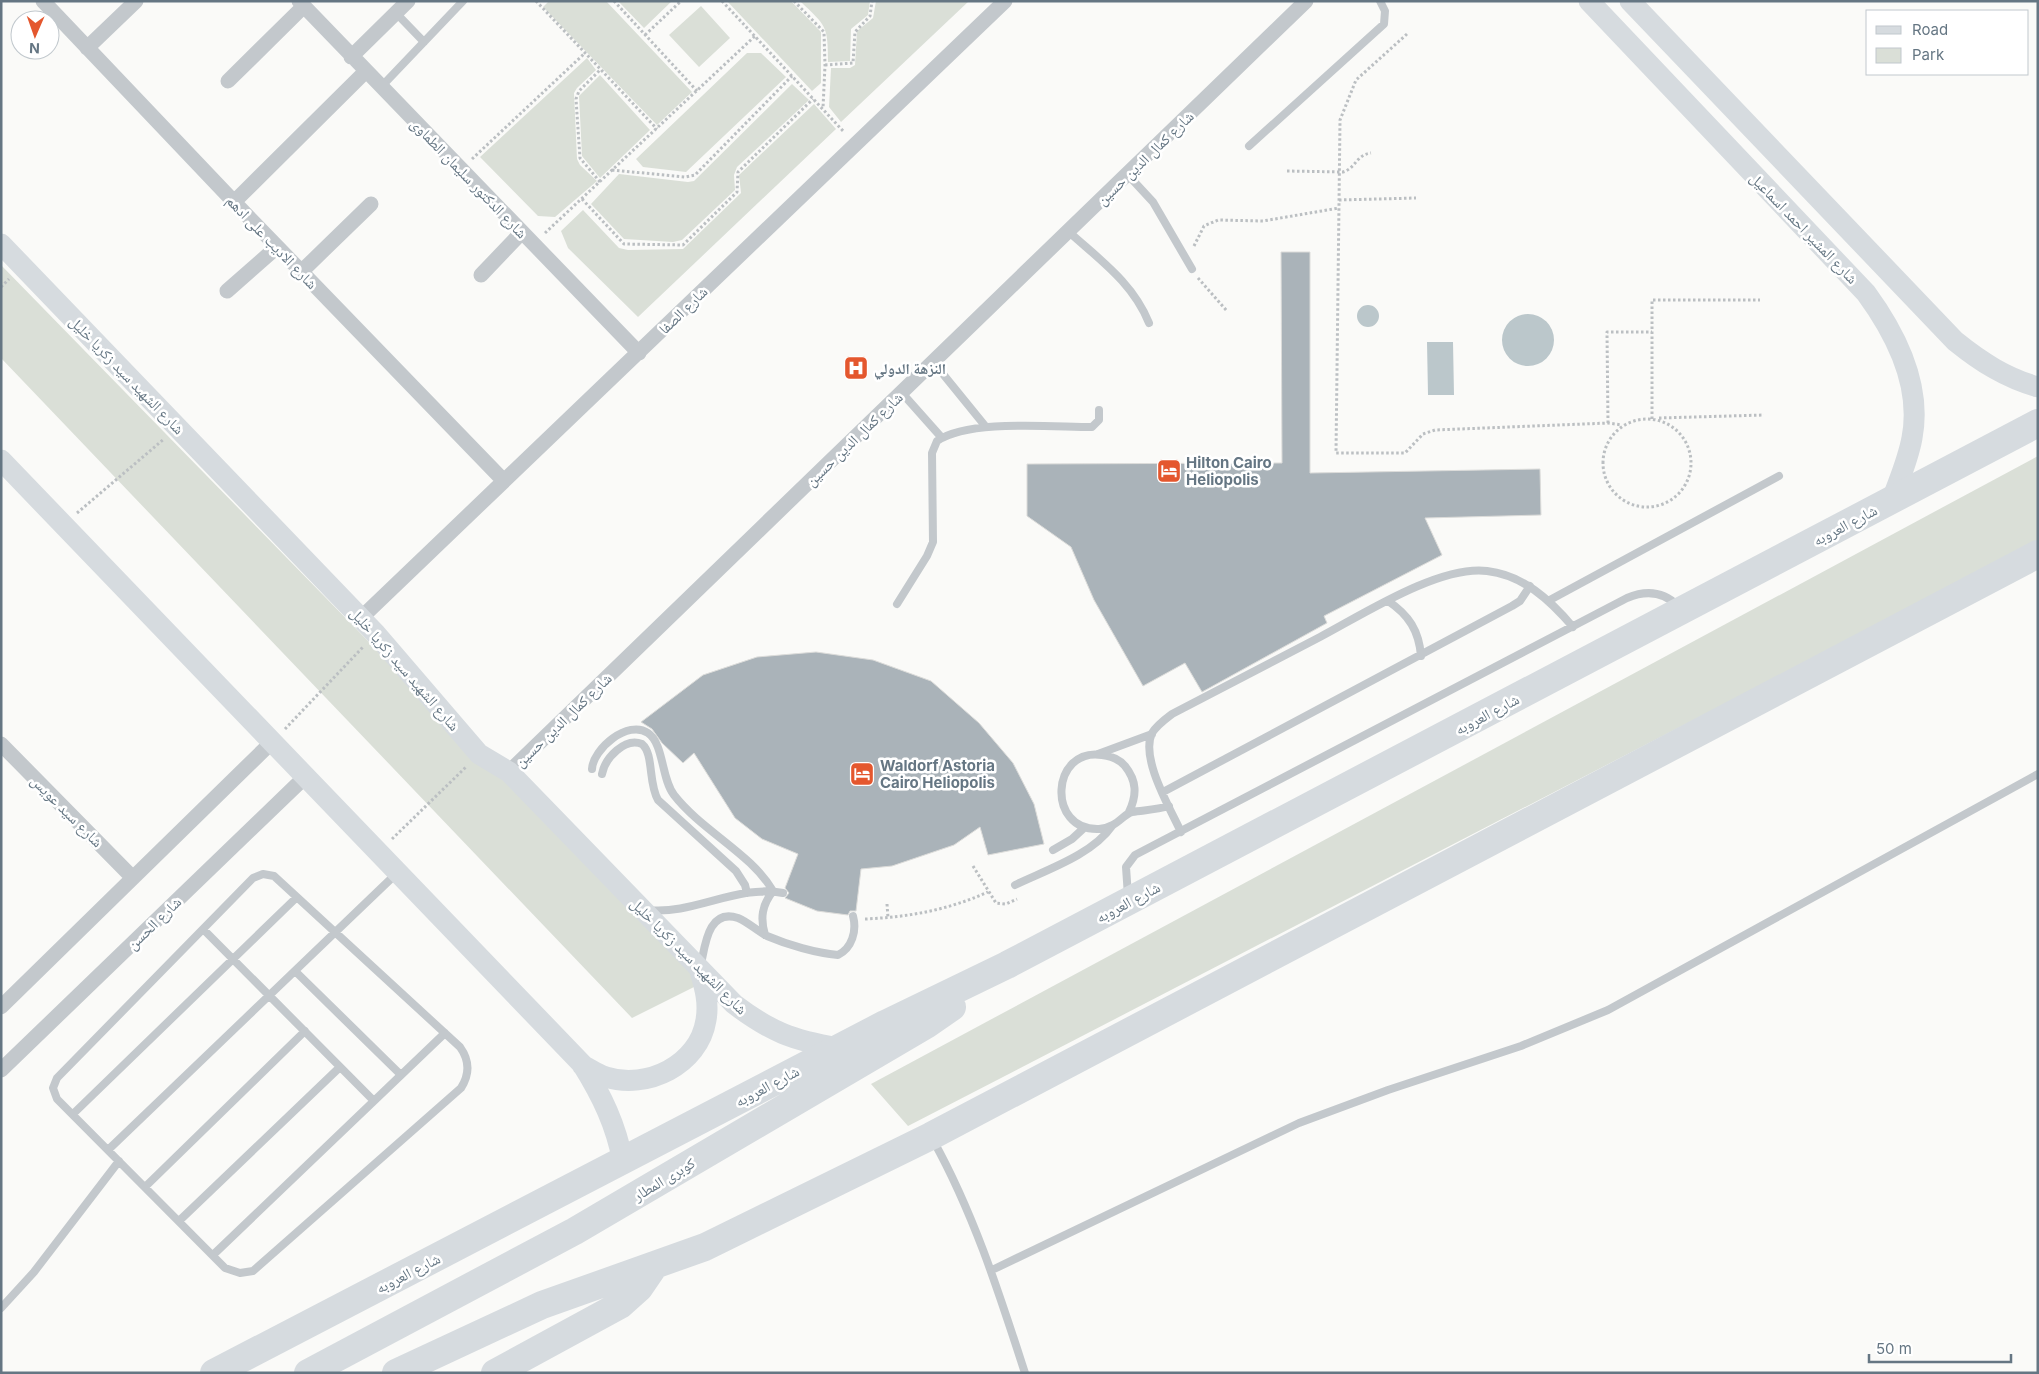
<svg xmlns="http://www.w3.org/2000/svg" width="2039" height="1374" viewBox="0 0 2039 1374" font-family="Inter,'Noto Naskh Arabic',sans-serif">
	<rect width="100%" height="100%" fill="#fafaf8"/>
	<path fill="#dadfd7" d="M549,1H606L692,92L657,125L543,7Z
		M618,1H672L644,28Z
		M727,1H791L821,32V83L812,91Z
		M800,1H870L868,15L851,29L850,61L828,62C828,25 826,26 800,1Z
		M876,1H969L841,122L829,107L831,68H850L855,65L857,31L873,18Z
		M701,6L730,38L699,67L669,35Z
		M747,53H761L786,77L686,172L643,167L636,159Z
		M587,58L596,70L577,88L574,93L577,159L580,165L597,181L555,217L538,216L480,157Z
		M600,75L650,130L600,178L582,156L579,96Z
		M792,84L809,100L737,167L734,175L735,190L682,240L673,242L624,239L591,204L619,174L688,182L694,181Z
		M814,104L836,129L638,317L568,248L561,231L583,210L619,248L628,250L683,249L741,193L739,175Z
		M1,265L702,983L632,1018L1,358Z
		M2038,456V541L2007,558L908,1126L871,1084Z"/>
	<path fill="#bbc7cb" d="M1357 316a11 11 0 1 1 22 0a11 11 0 1 1-22 0Z
		M1502 340a26 26 0 1 1 52 0a26 26 0 1 1-52 0Z
		M1427,342H1453L1454,395H1428Z"/>
	<path fill="#aab3b9" stroke="#dcdcda" d="M1281,252H1310V473L1540,469L1541,515L1425,518L1442,555L1324,616L1327,623L1202,692L1185,663L1143,686L1094,600L1071,547L1027,516V464L1282,463Z
		M816,652L873,660L931,681L979,723L1013,763L1034,804L1044,844L988,855L980,827L954,845L892,866L861,869L856,911H850L848,915L817,911L785,898L789,893L785,888L798,854L762,839L735,818L694,753L683,763L662,743L652,729L641,722L703,675L757,657Z"/>
	<g fill="none" stroke-linecap="round" stroke-linejoin="round">
		<path stroke="#bbbfc2" stroke-width="3" stroke-dasharray="2.5 2.5" stroke-linecap="butt" d="M536,1L657,129
			M614,1L697,91
			M722,1L844,132
			M794,1L824,32L825,65L823,108
			M1407,34L1356,80L1340,120L1336,453H1405L1423,434L1435,430L1608,423L1622,425
			M645,35L681,1
			M825,65L853,63L855,32L870,16L872,1
			M472,159L585,53
			M612,170L685,177L695,175L792,76
			M1287,171L1343,172C1356,168 1356,155 1371,153
			M600,182L580,158L576,99L579,91L600,70
			M582,199L624,244L683,245L737,192L738,172L813,99
			M1339,200L1416,198
			M545,233L755,36
			M1194,246L1204,226L1218,220L1263,221L1339,208
			M1198,278L1227,311
			M1,287L9,279
			M1659,418L1764,415
			M1603 463a44 44 0 1 1 88 0a44 44 0 1 1-88 0Z
			M1652,419V300H1760
			M1608,423L1607,332H1652
			M77,513L164,439
			M285,729L363,647
			M392,839L466,767
			M973,866L996,903L1006,904L1017,899
			M887,904L888,918
			M865,919C909,917 948,910 988,892"/>
		<path stroke="#c3c8cc" stroke-width="8" d="M396,13L424,42
			M381,87L463,1
			M1249,146L1384,24L1385,11L1380,1
			M1128,175L1153,202L1192,269
			M1069,232C1100,260 1133,283 1149,323
			M934,363L986,427
			M902,393L942,438
			M1388,601C1409,615 1419,631 1421,656
			M1548,601L1779,476
			M897,604L927,556L933,542L932,453L937,441C969,419 1052,427 1092,427L1099,420V410
			M1098,754L1152,734
			M592,769C593,749 628,719 648,733C664,744 661,778 674,795C702,831 752,854 773,891C762,905 760,918 765,935
			M602,774C605,758 625,737 642,744C654,754 648,783 658,800L736,871L745,885L747,893
			M1163,792L1512,606L1520,601L1530,586
			M1129,812C1137,795 1137,781 1125,766C1119,759 1111,756 1102,755C1051,747 1046,831 1099,829C1117,828 1123,814 1132,812C1144,810 1156,810 1169,806
			M1181,832C1170,808 1140,758 1152,733C1157,725 1164,720 1172,714C1221,689 1270,663 1320,637C1362,615 1439,565 1487,571C1523,575 1550,600 1573,627
			M1053,850L1072,839L1085,827
			M263,874L274,876L460,1047C470,1061 470,1074 461,1088L253,1271L240,1273L225,1268L57,1099L53,1088L57,1078L253,878Z
			M1015,885C1046,870 1092,855 1112,826
			M1128,896L1126,867L1135,855L1627,598C1646,590 1663,591 1678,606
			M648,910C694,915 737,884 783,893
			M203,929L374,1101
			M701,964C705,946 708,908 738,918C748,922 757,931 767,936C788,945 816,953 838,955C852,948 857,931 853,916
			M295,971L401,1075
			M73,1114L297,897
			M933,1140C974,1214 999,1293 1025,1373
			M108,1150L397,873
			M145,1187L305,1031
			M179,1221L340,1067
			M213,1255L445,1033
			M992,1270L1299,1123L1388,1090L1521,1046L1608,1010L2038,774
			M1,1308L34,1272L119,1161"/>
		<path stroke="#c3c8cc" stroke-width="15" d="M43,1L234,202L503,480
			M299,1L639,353
			M87,48L136,1
			M351,57L408,1
			M228,81L304,6
			M234,202L365,72
			M301,272L371,204
			M481,275L522,232
			M227,291L277,247
			M361,618L1005,1
			M1,744L133,878
			M509,772L1306,1
			M1,1007L273,741
			M1,1070L306,776"/>
		<path stroke="#d6dbdf" stroke-width="21" d="M1589,1L1866,293C1896,334 1922,386 1912,438C1908,460 1899,480 1892,500
			M1630,1L1955,341C1981,362 2006,378 2038,387
			M1,244L376,634L479,754L509,772L734,1004C771,1032 792,1040 838,1048
			M1,460L582,1064C602,1096 616,1125 623,1162
			M582,1065C590,1069 598,1075 606,1077C647,1090 699,1065 706,1020C709,1003 705,988 700,971"/>
		<path stroke="#d6dbdf" stroke-width="28" d="M214,1373L885,1024L1007,965L2038,423
			M308,1373L575,1231L926,1025L952,1007
			M396,1373L542,1305L705,1247L931,1136L2038,554
			M495,1373L620,1305L639,1288L654,1266"/>
	</g>
	<defs>
		<symbol id="hospital-square" viewBox="-11 -11 22 22"><rect x="-9" y="-9" width="18" height="18" rx="4" fill="#e4572e" stroke="#fff"/><path d="M-5-5h3v3.5h4V-5h3V5h-3V1.5h-4V5h-3Z" fill="#fff"/></symbol>
		<symbol id="hotel-square" viewBox="-11 -11 22 22"><rect x="-9" y="-9" width="18" height="18" rx="4" fill="#e4572e" stroke="#fff"/><path d="M-6-4.5h1.5V1H6V5H4.5V3h-9V5H-6ZM-4 0a1.8 1.8 0 1 1 3.6 0ZM.5 0V-2.5h3Q6-2.5 6 0Z" fill="#fff"/></symbol>
	</defs>
	<g fill-rule="evenodd">
		<use href="#hospital-square" x="842" y="354" width="28" height="28"/>
		<use href="#hotel-square" x="1155" y="457" width="28" height="28"/>
		<use href="#hotel-square" x="848" y="760" width="28" height="28"/>
	</g>
	<g text-anchor="middle" dominant-baseline="central" stroke-width="5" stroke-linejoin="round" paint-order="stroke">
		<g font-size="15" fill="#657683" stroke="#fff">
			<text transform="translate(1145 158) rotate(-44)">شارع كمال الدين حسين</text>
			<text transform="translate(469 178) rotate(46)">شارع الدكتور سليمان الطماوى</text>
			<text transform="translate(1804 228) rotate(46)">شارع المشير احمد اسماعيل</text>
			<text transform="translate(272 242) rotate(46)">شارع الاديب على ادهم</text>
			<text transform="translate(683 310) rotate(-44)">شارع الصفا</text>
			<text transform="translate(127 375) rotate(46)">شارع الشهيد سيد زكريا خليل</text>
			<text transform="translate(854 439) rotate(-44)">شارع كمال الدين حسين</text>
			<text transform="translate(1845 525) rotate(-28)">شارع العروبه</text>
			<text transform="translate(405 669) rotate(49)">شارع الشهيد سيد زكريا خليل</text>
			<text transform="translate(1487 714) rotate(-28)">شارع العروبه</text>
			<text transform="translate(563 720) rotate(-44)">شارع كمال الدين حسين</text>
			<text transform="translate(67 811) rotate(45)">شارع سيد عويس</text>
			<text transform="translate(1128 902) rotate(-28)">شارع العروبه</text>
			<text transform="translate(154 923) rotate(-44)">شارع الحسن</text>
			<text transform="translate(689 956) rotate(45)">شارع الشهيد سيد زكريا خليل</text>
			<text transform="translate(767 1086) rotate(-28)">شارع العروبه</text>
			<text transform="translate(664 1179) rotate(-31)">كوبرى المطار</text>
			<text transform="translate(408 1273) rotate(-27)">شارع العروبه</text>
		</g>
		<g font-size="15" font-weight="bold" fill="#657683" stroke="#fff" text-anchor="start">
			<text x="874" y="368">النزهة الدولي</text>
			<text x="1186" y="462">Hilton Cairo<tspan x="1186" dy="17">Heliopolis</tspan></text>
			<text x="880" y="765">Waldorf Astoria<tspan x="880" dy="17">Cairo Heliopolis</tspan></text>
		</g>
	</g>
	<rect width="2039" height="1374" fill="none" stroke="#657683" stroke-width="5"/>
	<rect x="1866" y="10" width="162" height="65" fill="#ffffff" stroke="#c1c8cd"/>
	<rect x="1876" y="26" width="25" height="8" fill="#d6dbdf" stroke="#c1c8cd"/>
	<text x="1912" y="35" font-size="15" fill="#657683">Road</text>
	<rect x="1876" y="48" width="25" height="15" fill="#dadfd7" stroke="#c1c8cd"/>
	<text x="1912" y="60" font-size="15" fill="#657683">Park</text>
	<g transform="translate(35 35) rotate(182)"><circle r="24" fill="#ffffff" stroke="#c1c8cd"/>
	<path d="M0-4L9 19L0 12L-9 19Z" fill="#e4572e"/>
	<text y="-8" font-size="14" font-weight="bold" text-anchor="middle" fill="#657683">N</text>
	</g>
	<path d="M1869 1354v8h142v-8" fill="none" stroke="#657683" stroke-width="2.5"/>
	<text x="1876" y="1354" font-size="15" fill="#657683" stroke="#ffffff" stroke-width="4" paint-order="stroke">50 m</text>
</svg>
